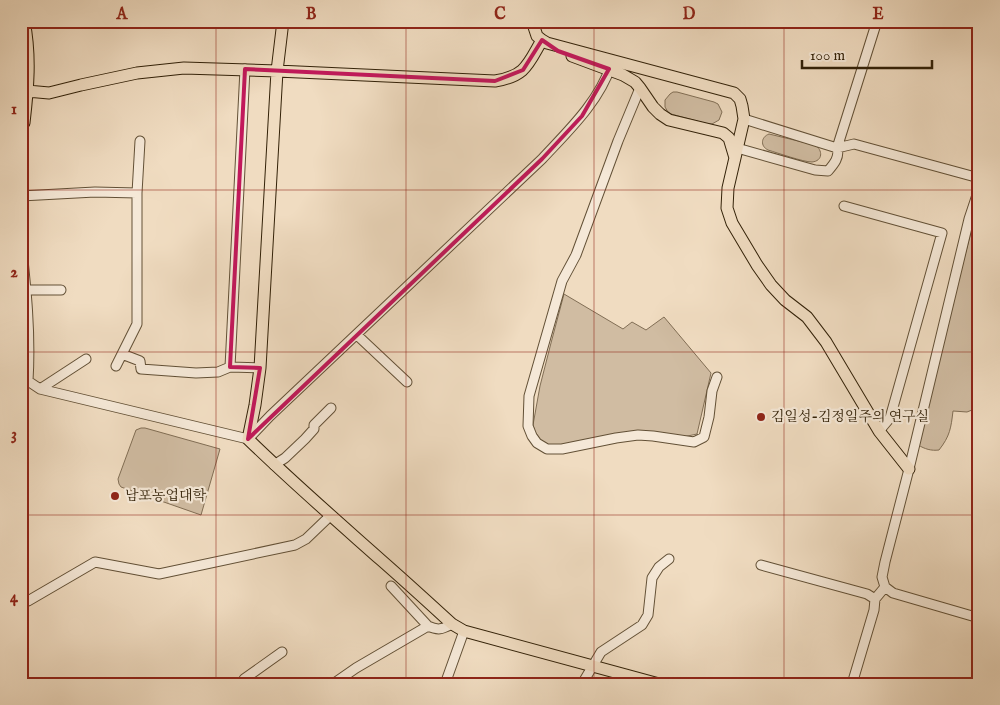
<svg xmlns="http://www.w3.org/2000/svg" width="1000" height="705" viewBox="0 0 1000 705" font-family="'IM FELL English','Noto Serif KR',serif">
	<rect width="100%" height="100%" fill="#f0dcc1"/>
	<filter id="stains"><feTurbulence type="fractalNoise" baseFrequency=".004" numOctaves="4"/><feColorMatrix values="0 0 0 0 .2 0 0 0 0 .09 0 0 0 0 .02 0 0 0 .5 -.17"/></filter>
	<radialGradient id="worn" r=".72"><stop offset=".6" stop-color="#630" stop-opacity="0"/><stop offset="1" stop-color="#630" stop-opacity=".3"/></radialGradient>
	<path fill="#d0bca2" stroke="#816e55" d="M673,92H677L714,102L718,104L722,112L719,120L712,124H708L671,114L668,112L665,107V100L670,94Z
		M769,134L815,145C823,150 823,161 812,162C803,162 778,153 768,150C760,146 761,137 769,134Z
		M979,201V373L973,391L977,392L972,410L967,412L953,411C951,428 950,436 939,450C931,451 925,449 918,445L930,390Z
		M564,294L623,329L632,322L646,330L664,317L711,373L697,434L683,437L643,431L617,434L566,445H547L540,441L536,436L533,425L540,386L551,343Z
		M141,428H145L220,449L201,515L121,487L119,484L118,479L136,430Z"/>
	<g fill="none" stroke-linecap="round" stroke-linejoin="round">
		<defs>
			<path id="minor" d="M640,88L618,141L576,255L562,281L529,396L528,426L532,436L537,443L547,449H562L616,438L638,435L653,436L694,442L704,437L709,417L712,391L717,377
				M744,119L837,148L854,144L979,178
				M21,139L24,123
				M737,148L815,170L828,171C834,164 840,157 837,148L877,21
				M21,196L95,192L137,193
				M844,206L942,233L890,418L879,431
				M21,241C26,287 31,334 28,381L40,389L248,439L270,416L542,159C568,131 599,102 611,65
				M26,290H61
				M357,335L407,382
				M122,354L140,361L141,369L196,373L218,372L230,367L260,368
				M116,366L137,324V193L140,141
				M230,367L245,69
				M40,389L86,359
				M274,465L285,458L305,439L314,429V425L331,408
				M761,565L867,594L875,599
				M391,586L428,626C439,631 442,629 452,624
				M885,587L893,593L979,618
				M21,602L28,601L95,562L159,574L295,545L306,539L330,516
				M21,677L26,684
				M248,684L244,679L282,652
				M333,684L356,668L428,626
				M445,684L464,631
				M582,684L601,652L642,625L648,615L652,578L659,567L669,559
				M852,684L874,610L875,599L885,587L882,577L885,562L909,469L969,219L979,189"/>
			<path id="major" d="M283,21L277,71L260,368L255,405L248,439C291,481 336,520 381,560C405,581 429,603 452,624L464,631L659,684
				M532,21L537,36L542,40
				M572,56L623,75L635,82L640,88L653,107L660,114L669,120L723,133L729,138L735,158
				M27,91L49,93L81,85L137,73L184,68L277,71L495,81C526,76 528,64 542,40L547,43L734,93L740,99L742,106L744,119L728,188L727,208L732,223L757,265L771,285L785,300L807,317L826,342L879,431L909,469
				M21,125L24,123C28,88 31,56 24,21"/>
		</defs>
		<use href="#minor" stroke="#625036" stroke-width="11"/>
		<use href="#major" stroke="#322108" stroke-width="13"/>
		<use href="#minor" stroke="#f5e8d7" stroke-width="9"/>
		<use href="#major" stroke="#f0dcc1" stroke-width="11"/>
	</g>
	<path fill="none" stroke="#c2185b" stroke-width="4" stroke-linejoin="round" d="M542,40L558,51L609,69L582,116L542,159L248,439L260,368L230,367L245,69L495,81L523,70Z"/>
	<path fill="none" stroke="#8f2418" stroke-width="1" stroke-opacity="0.55" d="M216,21V684M406,21V684M594,21V684M784,21V684M21,190H979M21,352H979M21,515H979"/>
	<g fill="#8f2418" stroke="#f5e8d7" stroke-width="2">
		<circle cx="761" cy="417" r="5"/>
		<circle cx="115" cy="496" r="5"/>
	</g>
	<g text-anchor="middle" dominant-baseline="central" stroke-width="4.5" stroke-linejoin="round" paint-order="stroke">
		<g font-size="14" fill="#322108" stroke="#f5e8d7" text-anchor="start">
			<text x="771" y="417">김일성-김정일주의 연구실</text>
			<text x="125" y="496">남포농업대학</text>
		</g>
	</g>
	<rect width="1000" height="705" fill="none" stroke="#f0dcc1" stroke-width="55"/>
	<path d="M802 60v8h130v-8" fill="none" stroke="#322108" stroke-width="2.5"/>
	<text x="810" y="60" font-size="15" fill="#322108" stroke="#f5e8d7" stroke-width="4" paint-order="stroke">100 m</text>
	<rect x="28" y="28" width="944" height="650" fill="none" stroke="#8f2418" stroke-width="2"/>
	<g font-size="16" text-anchor="middle" font-weight="bold" fill="#8f2418">
		<text x="122" y="19">A</text>
		<text x="311" y="19">B</text>
		<text x="500" y="19">C</text>
		<text x="689" y="19">D</text>
		<text x="878" y="19">E</text>
		<text x="14" y="114">1</text>
		<text x="14" y="277">2</text>
		<text x="14" y="439">3</text>
		<text x="14" y="602">4</text>
	</g>
	<rect width="100%" height="100%" filter="url(#stains)"/>
	<rect width="100%" height="100%" fill="url(#worn)"/>
</svg>
